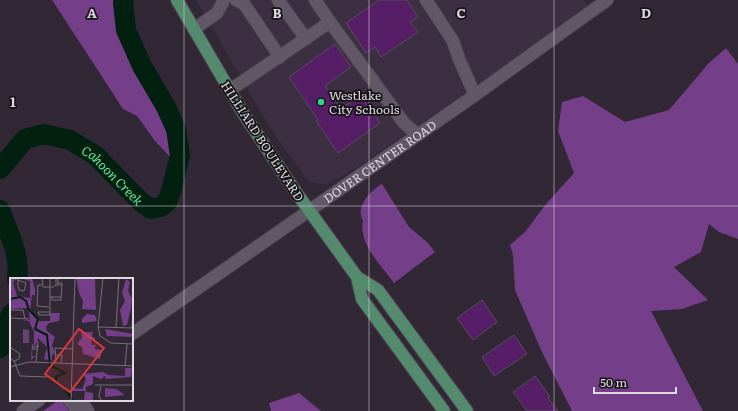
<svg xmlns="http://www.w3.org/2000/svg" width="738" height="411" viewBox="0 0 738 411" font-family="Literata,serif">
	<rect width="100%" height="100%" fill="#312735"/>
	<path fill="#3d2f42" d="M196,0H584L589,8L356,168L326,185L309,182L272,131Z"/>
	<path fill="#753e88" d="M52,0H124L123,3L126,30L142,66L166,107L176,129L180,156L174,161L155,141L137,116L123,109Z
		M726,48L738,64V239L719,232L709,224L701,252L674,267L708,300L682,309L651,311L703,411H572L541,350L515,290L513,255L510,245L525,232L546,204L574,173L558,131L562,102L583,96L625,122L669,110L708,64Z
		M382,184L409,227L428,243L435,252L394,283C382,266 358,244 363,221C355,207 370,191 382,184Z
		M299,393L321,411H271L269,403Z
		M59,400H63L72,411H43Z"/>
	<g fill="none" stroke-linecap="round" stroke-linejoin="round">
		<g stroke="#01200f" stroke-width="20">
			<path id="s1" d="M0,169L25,139L44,134L70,140L95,155L141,202L151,209L161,207L167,202L171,191L180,156L176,129L166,107L142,66L126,30L123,3L124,0"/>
			<path d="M0,210C8,232 21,255 17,279"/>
			<path d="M0,348L11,314"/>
		</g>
	</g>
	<path fill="#551e67" stroke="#584d5c" d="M379,0H407L418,17L410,22L418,32L381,57L375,47L366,53L346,23Z
		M335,44L351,67L325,86L341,109L360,95L380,123L338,153L316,121L318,120L289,77Z
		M482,300L497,322L473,340L457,318Z
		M514,335L527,354L494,376L482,357Z
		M535,376L550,397L548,398L558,411H527L513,392Z"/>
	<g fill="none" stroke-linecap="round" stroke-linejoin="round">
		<defs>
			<g id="minor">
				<path d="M236,0L244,4L280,57"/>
				<path d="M278,0L306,39"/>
				<path d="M426,0L453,41L459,59L475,95"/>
				<path d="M330,22L404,123L418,135"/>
				<path d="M194,29L217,13L224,0"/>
				<path d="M230,90L330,22L315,0"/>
				<path id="s2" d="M132,334L475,95L607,0"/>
				<path d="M69,400L77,411"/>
				<path d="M80,400L88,411"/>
				<path d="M23,411L39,400"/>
			</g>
			<path id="major" d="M177,0L243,113L293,188L357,277L378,290L467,411
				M357,277L362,299L444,411"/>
		</defs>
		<use href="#minor" stroke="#4d444f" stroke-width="14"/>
		<use href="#major" stroke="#4d444f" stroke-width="14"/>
		<use href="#minor" stroke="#625766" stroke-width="12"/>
		<use href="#major" stroke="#548a6e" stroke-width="12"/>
	</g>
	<path fill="none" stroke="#e0d9e2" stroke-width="1" stroke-opacity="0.55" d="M184,0V411M369,0V411M554,0V411M0,206H738"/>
	<circle fill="#2ed883" stroke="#161218" stroke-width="1.5" cx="321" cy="102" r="4"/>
	<g text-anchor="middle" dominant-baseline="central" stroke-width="3.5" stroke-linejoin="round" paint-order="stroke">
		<g font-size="12" fill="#e0d9e2" stroke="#161218" text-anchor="start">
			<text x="329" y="95">Westlake<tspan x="329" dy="14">City Schools</tspan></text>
		</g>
		<g font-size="12" fill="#e0d9e2" stroke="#161218">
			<text transform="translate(263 141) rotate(57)">HILLIARD BOULEVARD</text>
			<text stroke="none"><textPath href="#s2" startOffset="302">DOVER CENTER ROAD</textPath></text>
		</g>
		<g font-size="13" font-style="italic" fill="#63e69a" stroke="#161218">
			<text stroke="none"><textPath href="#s1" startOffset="141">Cahoon Creek</textPath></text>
		</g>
	</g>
	<g transform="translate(10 278)">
		<rect width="123" height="123" fill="#312735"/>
		<path d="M13,51L19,52V65H13Z" fill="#674573"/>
		<path d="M1,0H8L3,4L7,18L20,20V3L9,0H22L25,11V17H22L20,34L29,43H40V35H50L49,43L39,45L36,49L37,53L45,59L42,67L45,75L42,77V83L34,81L37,69L28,60L26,67H23L22,78H26L21,82L22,66H24V54L19,43L12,42H20L18,30L0,31ZM66,0H85L86,32L72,31L73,23L69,15ZM116,1L120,4L118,13L122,21L121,30L117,47L113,48L110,32L115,23L112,15ZM77,36L85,37L87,43L72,45V41ZM95,51L123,56V59L97,58ZM71,54H83L82,59L86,60L81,63L82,67H86L84,71L92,72L90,81L73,76L72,69L67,66L72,60ZM115,90H122L121,99L96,101L95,98L91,101L83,98V106L76,109V114L83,115V123L74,122L75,113H62V110L72,111L76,101L73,96L93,94L99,97L115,98ZM95,110L106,111L115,117L95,119Z" fill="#753e88"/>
		<path fill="none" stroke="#01200f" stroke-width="2" d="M0,21L10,19L16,23L19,32L28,41L25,51L37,57L40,87L55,95L46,99V104L54,109L63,123"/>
		<path fill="none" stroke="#776e7a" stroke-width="1" d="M32,0L33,9H43L48,5V0H46V5M93,0L88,49L90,58L101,65L123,66M8,2L16,5L14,13L9,12L8,7V0M32,7H28L27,28L39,29M45,7H52V5H48M40,19H51V22H42V19M51,19L52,7M0,32H13L15,41M29,37H40V0M29,37L28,34H40M0,40L19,41M88,49L123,50M106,49L109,0M122,50L123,32M0,69L10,76L9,81L4,83L0,80M28,71H23V69L29,68M45,77H52L51,85M4,83L10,98L37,99M26,84L28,63M46,85L45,70L63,71M115,88L117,66M0,89L19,84L123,88M85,107H123M91,108L89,118L92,123M61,123L65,0"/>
		<path fill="#d73a3b" fill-opacity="0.15" stroke="#d73a3b" stroke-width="2" d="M69,51L94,70L60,114L35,96Z"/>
		<rect width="123" height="123" fill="none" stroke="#e0d9e2" stroke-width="2"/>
	</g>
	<g font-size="13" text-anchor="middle" font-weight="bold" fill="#e0d9e2" stroke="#161218" stroke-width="3.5" stroke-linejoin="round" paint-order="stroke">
		<text x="92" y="18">A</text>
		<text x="277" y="18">B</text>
		<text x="461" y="18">C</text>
		<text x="646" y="18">D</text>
		<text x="13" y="107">1</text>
	</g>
	<path d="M594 387v6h82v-6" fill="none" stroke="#e0d9e2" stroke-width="2"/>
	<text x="600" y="387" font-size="12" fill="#e0d9e2" stroke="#161218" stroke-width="3" paint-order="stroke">50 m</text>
</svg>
